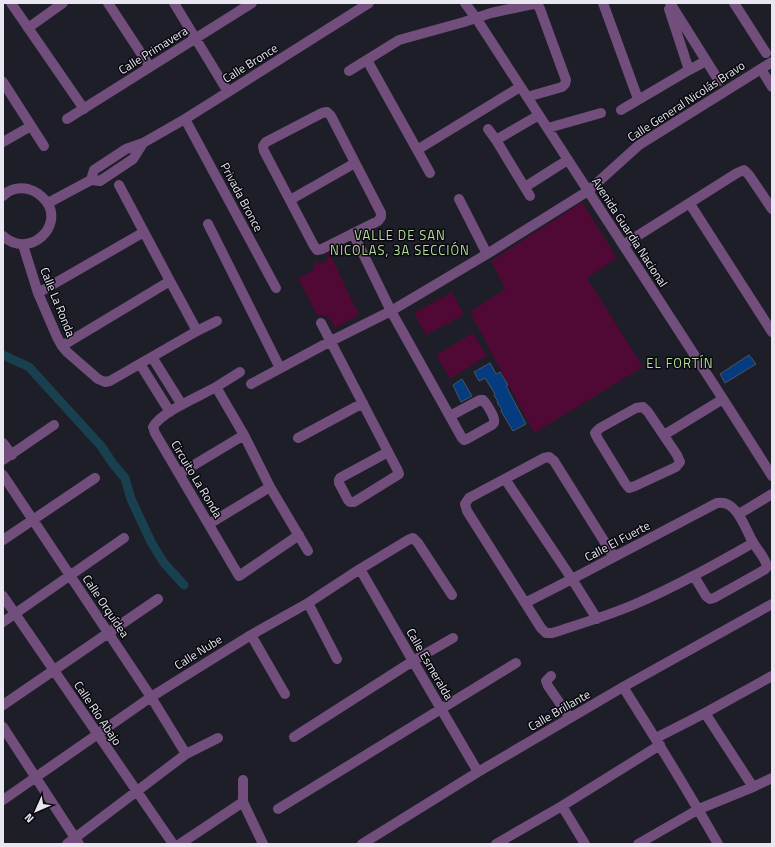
<svg xmlns="http://www.w3.org/2000/svg" width="775" height="847" viewBox="0 0 775 847" font-family="'Titillium Web',sans-serif">
	<rect width="100%" height="100%" fill="#1e1e29"/>
	<path fill="#500934" d="M582,202L617,258L587,278L643,367L534,433L470,312L505,289L491,261Z
		M328,250L359,315L335,328C329,318 330,315 317,315L298,278L313,271L315,261L320,264L327,260Z
		M452,292L464,315L426,335L414,313Z
		M473,333L487,356L450,379L436,355Z"/>
	<g fill="none" stroke-linecap="round" stroke-linejoin="round">
		<path stroke="#19404f" stroke-width="9" d="M3,355L29,367L101,446L113,464L125,478L131,499L151,542L164,563L184,585"/>
	</g>
	<path fill="#043c7f" stroke="#4b5460" d="M749,355L756,364L725,383L720,374Z
		M490,363L496,374L500,372L508,385L506,386L514,401L526,424L513,431L501,411L502,410L497,402H498L494,395L495,394L485,378L479,381L474,372Z
		M462,379L472,396L461,402L453,385Z"/>
	<g fill="none" stroke-linecap="round" stroke-linejoin="round">
		<path stroke="#724e7c" stroke-width="10" d="M11,3L84,109
			M108,3L150,67
			M174,3L228,92
			M465,3L476,18L723,399L772,476
			M603,3L638,99
			M670,3L719,81
			M734,3L766,53
			M669,9L689,70
			M28,28L63,3
			M367,60L430,173
			M761,69L772,87
			M349,71L399,40L464,22L491,13L533,4L538,5L540,9L566,80L565,84L562,87L527,97
			M3,82L44,146
			M621,110L689,70L706,61
			M327,112L331,116L381,213V217L378,221L322,249L317,250L314,246L264,151L263,146L266,142L322,113Z
			M67,119L252,3
			M185,119L276,288
			M548,128L601,113
			M488,129L496,140L530,196
			M496,140L539,115
			M3,142L31,126
			M417,150L520,87
			M91,180L94,170L126,149L143,143L185,119L228,92L369,3
			M119,185L170,281L197,331
			M525,187L558,166L568,160
			M3,196C9,189 19,187 28,189C36,191 41,195 46,201C65,226 29,260 3,236
			M459,199L487,254
			M290,200L355,163
			M48,203L91,180L100,181L133,159L143,143
			M690,204L772,332
			M208,224L280,368
			M353,233L391,311L462,438L464,440L467,439L492,425C492,424 494,424 494,422C496,418 486,403 483,400H480L450,416
			M23,245L38,293L57,337L62,346L67,352L98,379L105,382L110,381L197,331L217,321
			M623,245L737,173L744,170L749,175L772,209
			M38,293L144,232
			M321,323L398,471L399,474L396,476L354,502H350L348,500L339,483V480L340,478L388,452
			M62,346L170,281
			M152,357L182,405
			M140,364L170,412
			M240,372C232,377 224,382 216,387C200,396 161,412 153,427L155,433L239,576L299,535
			M251,384L331,341L391,311L487,254L588,191L639,145L772,62
			M216,387L244,435L270,487L308,551
			M643,407L648,412L677,455L680,462L676,467L635,486L629,488L625,483L598,439L595,433L600,428L636,408Z
			M664,435L723,399
			M298,438L363,403
			M3,443L12,455
			M3,460L54,425
			M179,474L244,435
			M3,475L151,697L186,754
			M505,479L572,579L597,619
			M739,514L772,494
			M209,524L270,487
			M3,540L95,478
			M614,557L554,461L549,457L544,458L469,498L465,504L467,511L541,628L546,633H552C580,624 607,616 633,605C675,587 714,565 753,543
			M360,569L413,661L478,772
			M3,596L173,844
			M308,603L337,659
			M525,603L572,579L717,503C737,499 745,529 753,542C757,550 766,558 767,567L764,570L714,598L710,599L706,596L694,576
			M3,622L124,538
			M251,635L285,694
			M551,676L546,681L548,686L570,718
			M623,687C656,739 688,791 718,844
			M3,705L158,599
			M705,713L753,787
			M3,727L79,844
			M294,737L413,661L453,638
			M656,738L705,713L772,676
			M243,780V802L263,844
			M3,800L151,697L251,635L308,603L360,569L408,540L413,538L418,543L452,595
			M562,806L585,844
			M278,809L516,663
			M67,844L186,754L218,738
			M180,844L243,802
			M362,844L478,772L623,687L772,604
			M496,844L562,806L660,745
			M638,844L699,809L753,787L772,778"/>
	</g>
	<g text-anchor="middle" dominant-baseline="central" stroke-width="3" stroke-linejoin="round" paint-order="stroke">
		<g font-size="12" fill="#e8e7f0" stroke="#09080e">
			<text transform="translate(153 50) rotate(-32)">Calle Primavera</text>
			<text transform="translate(250 63) rotate(-32)">Calle Bronce</text>
			<text transform="translate(686 101) rotate(-33)">Calle General Nicolás Bravo</text>
			<text transform="translate(242 197) rotate(62)">Privada Bronce</text>
			<text transform="translate(630 232) rotate(57)">Avenida Guardia Nacional</text>
			<text transform="translate(58 302) rotate(68)">Calle La Ronda</text>
			<text transform="translate(197 479) rotate(59)">Circuito La Ronda</text>
			<text transform="translate(617 541) rotate(-28)">Calle El Fuerte</text>
			<text transform="translate(106 606) rotate(56)">Calle Orquídea</text>
			<text transform="translate(198 652) rotate(-32)">Calle Nube</text>
			<text transform="translate(430 664) rotate(60)">Calle Esmeralda</text>
			<text transform="translate(559 710) rotate(-30)">Calle Brillante</text>
			<text transform="translate(98 713) rotate(56)">Calle Río Abajo</text>
		</g>
		<g font-size="13" letter-spacing="1" fill="#b3dd9a" stroke="#09080e">
			<text x="400" y="235">VALLE DE SAN<tspan x="400" dy="15">NICOLAS, 3A SECCIÓN</tspan></text>
			<text x="680" y="363">EL FORTÍN</text>
		</g>
	</g>
	<rect width="775" height="847" fill="none" stroke="#e8e7f0" stroke-width="8"/>
	<g transform="translate(36 811) rotate(225)" stroke="#09080e" stroke-width="3" paint-order="stroke">
	<path d="M0-3L7 15L0 10L-7 15Z" fill="#e8e7f0"/>
	<text y="-6" font-size="11" font-weight="bold" text-anchor="middle" fill="#e8e7f0">N</text>
	</g>
</svg>
